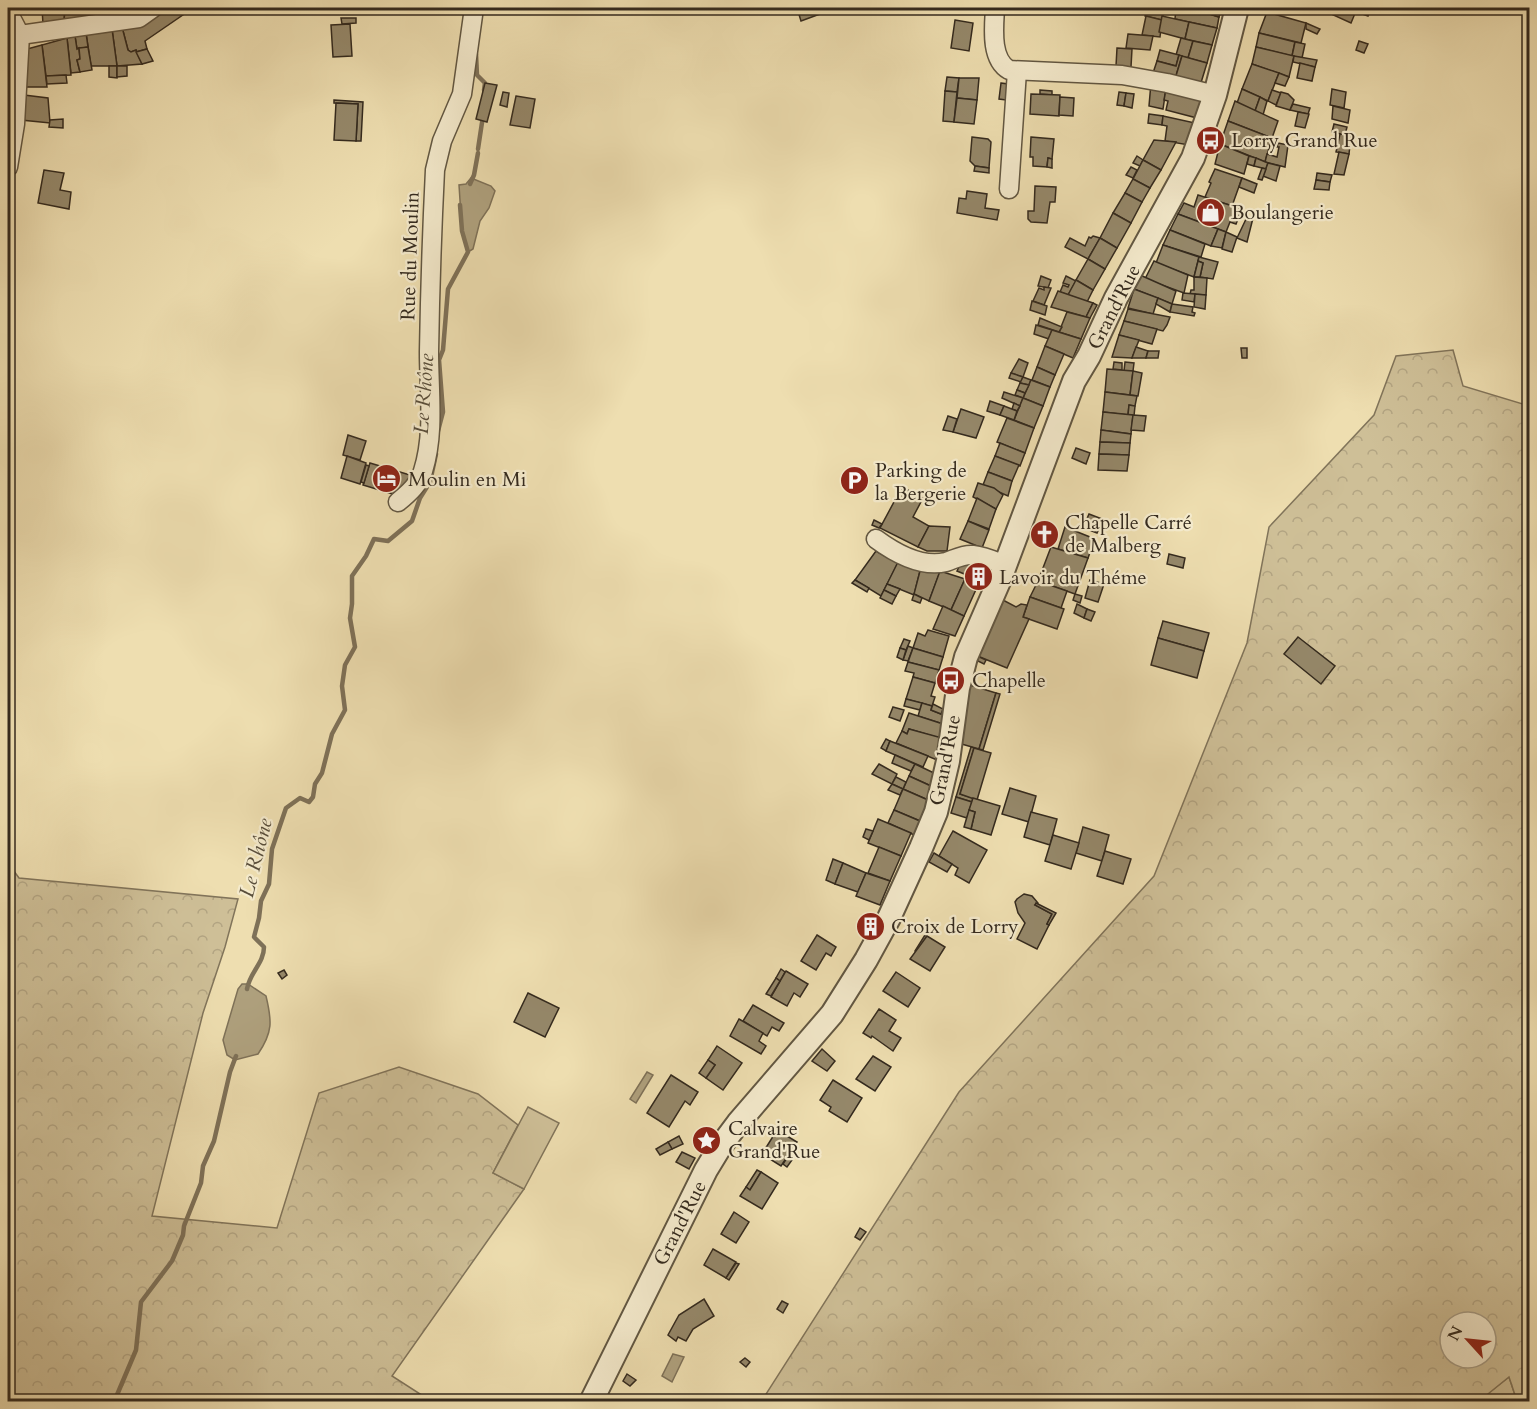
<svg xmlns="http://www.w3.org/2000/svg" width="1537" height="1409" font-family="Cardo,serif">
	<defs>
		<pattern id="grass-tufts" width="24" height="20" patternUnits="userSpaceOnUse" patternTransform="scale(1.5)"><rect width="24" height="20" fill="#cebf97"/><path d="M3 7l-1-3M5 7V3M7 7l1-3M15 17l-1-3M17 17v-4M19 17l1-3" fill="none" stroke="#b2a482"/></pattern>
		<pattern id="forest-crowns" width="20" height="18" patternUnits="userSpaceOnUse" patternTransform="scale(1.5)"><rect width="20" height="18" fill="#cebf97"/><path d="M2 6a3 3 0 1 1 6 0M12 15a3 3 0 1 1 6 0" fill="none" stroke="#b2a482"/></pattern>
	</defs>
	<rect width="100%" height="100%" fill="#eedeb0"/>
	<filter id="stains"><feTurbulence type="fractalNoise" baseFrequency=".00333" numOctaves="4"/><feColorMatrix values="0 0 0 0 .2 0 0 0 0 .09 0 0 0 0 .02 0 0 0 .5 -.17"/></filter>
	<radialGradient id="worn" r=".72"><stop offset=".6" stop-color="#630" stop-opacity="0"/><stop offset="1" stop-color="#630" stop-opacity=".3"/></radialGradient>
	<path fill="url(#grass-tufts)" stroke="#81745a" stroke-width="1.5" d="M1509,1377L1517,1401H1478Z"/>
	<g fill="url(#forest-crowns)" stroke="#81745a" stroke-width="1.5" fill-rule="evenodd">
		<path d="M1453,350L1463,386L1529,406V1401H1517L1509,1377L1478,1402H761L959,1092L1154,876L1247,643L1269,527L1374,415L1396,356ZM1450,1322H1486V1358H1450Z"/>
		<path d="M8,863L19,878L238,899L225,947L203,1013L152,1216L277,1228L319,1093L399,1067L478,1094L518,1125L493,1173L524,1189L392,1376L431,1401H8Z"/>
	</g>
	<path fill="#cebf97" stroke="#81745a" stroke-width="1.5" d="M528,1107L559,1123L524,1189L493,1173Z"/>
	<g fill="#afa17e" stroke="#7e7158" stroke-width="1.5">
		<path d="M471,178L491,186L495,191L489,208L480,221L473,249L468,252L462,231L459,185L466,184Z"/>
		<path d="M242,984H248L266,996C272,1021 273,1032 258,1054L235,1060L227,1055L223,1040L238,989Z"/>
		<path d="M647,1072L653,1075L636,1103L630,1099Z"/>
		<path d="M673,1354L684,1357L672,1382L662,1376Z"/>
	</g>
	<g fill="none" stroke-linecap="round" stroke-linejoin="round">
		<g stroke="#7e7158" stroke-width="4.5">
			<path d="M476,54L477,75L485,83L484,90"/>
			<path d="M478,149L483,116"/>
			<path d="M470,184L474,175L478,153"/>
			<path d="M438,431L443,412L439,360L443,350L448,289L468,252L462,231L460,205"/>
			<path d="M247,989C250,972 264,963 264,947L254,937L259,918L261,901L269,884L272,849L286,808L300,798L309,802L313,797L315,784L322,773L332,734L345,710L342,686L345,665L355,647L350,618L352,604V576L366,556L374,539L388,541L412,521L420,498L430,482L436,454"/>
			<path d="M114,1402L136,1350L141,1302L172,1261L183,1235L184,1226L201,1183L203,1166L214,1141L230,1072L236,1056"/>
		</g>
	</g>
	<g fill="#95886a" stroke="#342a1e" stroke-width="1.5">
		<path d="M42,8H65L64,22L43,24Z"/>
		<path d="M65,8H94L96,17L64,22Z"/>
		<path d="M94,8H120L121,12L96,17Z"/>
		<path d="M169,8H193L145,41L147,49L136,52V50L131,52L128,50L122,27L147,23Z"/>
		<path d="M797,8H818L820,14L801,21Z"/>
		<path d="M1147,8L1164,10L1162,20L1145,16Z"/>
		<path d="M1176,8H1201L1200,11L1219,17L1217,28L1175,19Z"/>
		<path d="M1201,8H1222L1219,17L1200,11Z"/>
		<path d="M1256,8H1283L1280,16L1257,10Z"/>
		<path d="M1334,8H1348L1356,11L1351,23L1331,14Z"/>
		<path d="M1359,8H1371L1368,16L1357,12Z"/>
		<path d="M1267,12L1306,23L1301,43L1259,33Z"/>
		<path d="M1146,16L1162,20L1160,37L1142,35Z"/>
		<path d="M1162,16L1189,22L1185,39L1159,32Z"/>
		<path d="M341,18H356V23L342,24Z"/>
		<path d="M955,20L973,23L969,51L951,48Z"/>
		<path d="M1189,22L1217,28L1212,45L1185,39Z"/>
		<path d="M1306,23L1320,29L1317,34L1306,29Z"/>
		<path d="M350,24L352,56L333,57L331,25Z"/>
		<path d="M122,27L128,50L131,52L136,50L142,64L117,66L112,29Z"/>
		<path d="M112,29L117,66H91L86,33Z"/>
		<path d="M86,33L88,47L77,49L75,36Z"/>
		<path d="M1259,33L1295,42L1292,56L1256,47Z"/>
		<path d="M1128,34L1153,36L1150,50L1126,48Z"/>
		<path d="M75,36L77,49L79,48L80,59L77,60L80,72L71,73L67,38Z"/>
		<path d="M67,38L71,75L46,76L42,45Z"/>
		<path d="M1181,38L1193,41L1188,58L1176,55Z"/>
		<path d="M1193,41L1212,45L1207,63L1188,58Z"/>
		<path d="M1359,41L1368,44L1364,53L1356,50Z"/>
		<path d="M1295,42L1305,44L1302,58L1292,56Z"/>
		<path d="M42,45L47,87H25L27,49Z"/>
		<path d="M88,47L92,70L80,72L77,60L80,59L79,48Z"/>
		<path d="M1256,47L1294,56L1289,77L1252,64Z"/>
		<path d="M1117,48L1132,49L1131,67L1116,66Z"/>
		<path d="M147,49L153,61L142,64L136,52Z"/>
		<path d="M1160,50L1179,55L1176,66L1157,61Z"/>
		<path d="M1179,55L1182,56L1175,79L1153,73L1157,61L1176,66Z"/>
		<path d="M1182,56L1207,63L1200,86L1175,79Z"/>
		<path d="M1294,56L1317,60L1315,67L1293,62Z"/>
		<path d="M1300,63L1315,67L1312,81L1297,78Z"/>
		<path d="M1252,64L1279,73L1268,101L1242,89Z"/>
		<path d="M109,66H117V78L109,77Z"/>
		<path d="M117,66H127V76L117,77Z"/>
		<path d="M1279,73L1289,77L1285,86L1275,83Z"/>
		<path d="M66,75L67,83L47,84L46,76Z"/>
		<path d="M947,77L959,78L957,92L945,91Z"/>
		<path d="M959,78H979L977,100L957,98Z"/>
		<path d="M485,83L497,85L487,122L476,119Z"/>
		<path d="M1001,83L1008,84L1006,100L999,99Z"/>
		<path d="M1151,83L1166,89L1163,109L1149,106Z"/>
		<path d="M1166,89L1202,100L1197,118L1166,110L1168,101L1164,100Z"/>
		<path d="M1242,89L1260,97L1255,111L1237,103Z"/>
		<path d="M1332,89L1346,92L1344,108L1330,105Z"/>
		<path d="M1040,90L1052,91V95L1040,94Z"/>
		<path d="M1272,90L1281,93L1276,105L1268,101Z"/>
		<path d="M945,91L957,92L954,122L943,121Z"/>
		<path d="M503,92L509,93L507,107L500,105Z"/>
		<path d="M1119,92L1126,93L1124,106L1117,105Z"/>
		<path d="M1281,92L1288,94L1294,100L1290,110L1276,106Z"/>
		<path d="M1126,93L1134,94L1132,108L1124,106Z"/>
		<path d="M1031,94L1060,95L1059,116L1030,114Z"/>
		<path d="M24,95L48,98L50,123L21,120Z"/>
		<path d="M516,96L535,99L530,128L510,125Z"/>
		<path d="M1060,97L1074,98L1073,116L1059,115Z"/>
		<path d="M1260,97L1267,101L1263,115L1255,111Z"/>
		<path d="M957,98L977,100L974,124L954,122Z"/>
		<path d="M334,100L363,102L361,141H356L358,104L334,103Z"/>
		<path d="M1235,101L1278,121L1272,138L1228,121Z"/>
		<path d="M336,103L358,104L356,141L334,140Z"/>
		<path d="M1293,104L1310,108L1308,114L1290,110Z"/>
		<path d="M1333,106L1350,110L1348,123L1332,119Z"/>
		<path d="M1298,112L1309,114L1305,128L1295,126Z"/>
		<path d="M1149,114L1163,116L1162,125L1148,123Z"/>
		<path d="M1163,116L1195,123L1189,145L1165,141L1167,126L1162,125Z"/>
		<path d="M63,119V128L49,127L50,120Z"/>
		<path d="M1228,121L1272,138L1265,162L1220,144Z"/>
		<path d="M1334,124L1347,127L1345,135L1332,132Z"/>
		<path d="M1340,134L1351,136L1349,154L1336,152Z"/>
		<path d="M972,137L988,139L991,142L989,168L975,166L970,161Z"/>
		<path d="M1031,137L1054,139L1052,159L1048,158L1047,167L1033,166V157H1030Z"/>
		<path d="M1154,140L1176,142L1161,170L1143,160Z"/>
		<path d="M1278,143L1288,145L1285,167L1265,162L1267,154L1277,157L1279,147H1277Z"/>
		<path d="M1220,144L1249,156L1244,174L1215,164Z"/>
		<path d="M1339,152L1349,154L1344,175L1334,174Z"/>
		<path d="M1137,156L1143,160L1140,166L1133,163Z"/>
		<path d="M1249,156L1256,158L1254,166L1247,164Z"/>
		<path d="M1048,158L1052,159V168L1047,167Z"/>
		<path d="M1256,158L1268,163L1266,169L1254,166Z"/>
		<path d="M1143,160L1161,170L1150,188L1133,179Z"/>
		<path d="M1268,163L1280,166L1276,181L1263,176Z"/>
		<path d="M975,166L989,168V173L974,171Z"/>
		<path d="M1131,167L1137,170L1133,178L1126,175Z"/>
		<path d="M1262,168L1266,169L1262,180L1258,179Z"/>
		<path d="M1215,169L1242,178L1232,206L1205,197L1211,183L1209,182Z"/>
		<path d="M44,170L64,173L60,190L71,192L69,209L38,203Z"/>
		<path d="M1317,173L1332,175L1330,182L1316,180Z"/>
		<path d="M1242,178L1257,184L1254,193L1239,187Z"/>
		<path d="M1133,179L1150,188L1142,202L1125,193Z"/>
		<path d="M1316,180L1330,182L1329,190L1314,189Z"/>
		<path d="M1035,186L1056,187L1055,202H1050L1047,223L1031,222L1028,219V211H1034Z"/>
		<path d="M967,191L987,194L985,208L999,210L997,220L957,213L959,198L966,199Z"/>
		<path d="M1125,193L1142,202L1131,223L1113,213Z"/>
		<path d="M1198,195L1242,209L1236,224L1230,222L1226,232L1178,214L1184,203L1194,207Z"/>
		<path d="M1113,213L1131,223L1117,248L1100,238Z"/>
		<path d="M1178,214L1218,229L1211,246L1170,230Z"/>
		<path d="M1247,217L1253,218L1247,242L1237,238Z"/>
		<path d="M1218,229L1226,232L1222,248L1211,246Z"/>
		<path d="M1170,230L1205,244L1201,257L1163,245Z"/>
		<path d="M1226,232L1237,237L1232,252L1222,249Z"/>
		<path d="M1093,236L1100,238L1088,259L1065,247L1070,238L1085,246L1089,237L1091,238Z"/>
		<path d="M1100,238L1117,248L1105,269L1088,259Z"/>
		<path d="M1163,245L1199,257L1194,277L1156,263Z"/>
		<path d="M1199,257L1218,262L1213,279L1200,277L1203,263L1198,261Z"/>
		<path d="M1088,259L1105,269L1093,290L1076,280Z"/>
		<path d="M1154,261L1188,275L1184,293L1145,279Z"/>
		<path d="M1198,261L1203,263L1200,277H1194Z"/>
		<path d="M1140,275L1176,291L1172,304L1134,289Z"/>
		<path d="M1041,276L1051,280L1048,288L1038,286Z"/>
		<path d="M1066,276L1076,281L1068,295L1060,292L1063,285L1068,287L1069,285L1063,283Z"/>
		<path d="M1194,277L1207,278L1206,295L1190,294L1191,290H1194Z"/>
		<path d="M1076,280L1093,290L1087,302L1068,295Z"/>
		<path d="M1044,287L1051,288L1044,305L1033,301L1039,288L1044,290Z"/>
		<path d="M1134,289L1158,298L1153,314L1128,308Z"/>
		<path d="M1058,291L1093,303L1086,317L1051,307Z"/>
		<path d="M1183,293L1195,294L1194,302L1182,300Z"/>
		<path d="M1195,294L1206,295L1205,309L1194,307Z"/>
		<path d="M1158,298L1172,304L1170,312L1156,304Z"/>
		<path d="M1032,301L1047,306L1045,315L1030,310Z"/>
		<path d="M1093,303L1097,305L1090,318L1086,317Z"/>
		<path d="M1172,304L1193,307L1192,312L1195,313L1194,316L1170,312Z"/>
		<path d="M1128,309L1170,317L1167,325L1163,331L1124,321Z"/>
		<path d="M1067,312L1090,318L1081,339L1059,332Z"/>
		<path d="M1040,318L1062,327L1059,332L1038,325Z"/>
		<path d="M1124,321L1157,329L1152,344L1119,335Z"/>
		<path d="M1036,325L1052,330L1049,339L1034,334Z"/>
		<path d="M1052,330L1081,339L1073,358L1045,346Z"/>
		<path d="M1119,335L1139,340L1132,358L1112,357Z"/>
		<path d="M1045,346L1064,354L1055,375L1037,367Z"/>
		<path d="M1136,347L1148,351L1146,358H1132Z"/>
		<path d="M1241,348H1247V358H1242Z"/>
		<path d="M1148,351H1159L1158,358H1146Z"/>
		<path d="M1019,359L1028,363L1023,377L1011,373Z"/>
		<path d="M1114,362L1122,363V370L1113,369Z"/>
		<path d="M1125,362L1134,363L1133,371H1124Z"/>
		<path d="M1037,367L1055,375L1050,387L1032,380Z"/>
		<path d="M1107,369L1133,371L1130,395L1105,392Z"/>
		<path d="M1133,371L1142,373L1138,396L1130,395Z"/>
		<path d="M1011,373L1023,377L1021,382L1009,378Z"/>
		<path d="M1023,377L1031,380L1029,385L1020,383Z"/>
		<path d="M1031,380L1050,387L1043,406L1023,398Z"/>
		<path d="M1020,383L1029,385L1025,393L1017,390Z"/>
		<path d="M1017,390L1025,393L1023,398L1015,395Z"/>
		<path d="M1004,392L1023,398L1020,406L1002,398Z"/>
		<path d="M1105,392L1137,396L1135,406L1129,405L1128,415L1103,412Z"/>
		<path d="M1023,398L1043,406L1034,428L1014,420Z"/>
		<path d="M990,401L1004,406L1000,415L987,411Z"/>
		<path d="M1014,403L1020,406L1017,411L1012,409Z"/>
		<path d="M1129,405L1135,406L1134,416L1128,415Z"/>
		<path d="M1004,406L1017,411L1014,420L1000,415Z"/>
		<path d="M961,409L984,417L976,438L953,432Z"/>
		<path d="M1103,412L1133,415L1131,434L1101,430Z"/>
		<path d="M1133,415L1146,416L1144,431L1131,430Z"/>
		<path d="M948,416L957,419L953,432L943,430Z"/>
		<path d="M1007,418L1034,428L1025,453L997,442Z"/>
		<path d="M1101,430L1131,434L1130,443L1100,442Z"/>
		<path d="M348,435L366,441L360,460L343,455Z"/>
		<path d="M1100,442L1130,443L1129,455L1099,454Z"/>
		<path d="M1000,443L1025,453L1020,466L995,456Z"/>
		<path d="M1076,448L1090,453L1086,464L1072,458Z"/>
		<path d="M1099,454L1129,455L1127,471L1098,470Z"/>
		<path d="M347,456L366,463L360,484L341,478Z"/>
		<path d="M995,456L1019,465L1012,481L988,472Z"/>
		<path d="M370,463L410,475L403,497L363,485Z"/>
		<path d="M366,465L369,466L364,483L361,482Z"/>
		<path d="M988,472L1012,481L1008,496L983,485Z"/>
		<path d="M978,483L994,488L1003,495L996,509L973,497Z"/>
		<path d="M902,487L923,498L913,517L929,526L918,547L880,528Z"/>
		<path d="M977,498L996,509L989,529L968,521Z"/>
		<path d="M1089,514L1102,519L1100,526L1086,521Z"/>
		<path d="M874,520L882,524L879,528L872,525Z"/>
		<path d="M968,521L989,530L982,548L960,539Z"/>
		<path d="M1086,521L1100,526L1097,533L1084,528Z"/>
		<path d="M1046,522L1050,523L1052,529L1045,545L1034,540L1041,524Z"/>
		<path d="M929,526L950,527L947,551H927L918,547Z"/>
		<path d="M1065,527L1095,539L1088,558L1058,549Z"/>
		<path d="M1051,547L1088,558L1075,594L1038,581Z"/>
		<path d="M876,551L898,563L881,596L855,580Z"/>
		<path d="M1169,554L1185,558L1183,568L1167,564Z"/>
		<path d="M968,561L989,570L984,582L957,571L961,563Z"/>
		<path d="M898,562L920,571L914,595L887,584Z"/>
		<path d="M920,571L940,572L929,601L914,594Z"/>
		<path d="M940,571L965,579L951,610L929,601Z"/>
		<path d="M965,579L978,585L964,616L951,610Z"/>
		<path d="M855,580L869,588L867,592L852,583Z"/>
		<path d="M1090,580L1104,584L1098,602L1085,598Z"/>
		<path d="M1038,581L1067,591L1061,608L1030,597Z"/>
		<path d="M887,584L900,589L896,596L884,590Z"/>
		<path d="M884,590L896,596L892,604L880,598Z"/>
		<path d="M914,594L922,598L920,603L912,600Z"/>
		<path d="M1075,594L1082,596L1080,603L1073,600Z"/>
		<path d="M1030,597L1064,609L1057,629L1023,617Z"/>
		<path d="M1001,599L1016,607L1021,604L1027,605L1023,617L1029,619L1007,668L975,655Z"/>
		<path d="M1077,604L1087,609L1084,618L1074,613Z"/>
		<path d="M943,606L964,616L955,636L933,629Z"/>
		<path d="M1087,609L1095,612L1091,621L1084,618Z"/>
		<path d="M1163,621L1209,633L1204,651L1158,638Z"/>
		<path d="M928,630L949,636L943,657L913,648L918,633L925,636Z"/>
		<path d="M1298,637L1335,666L1321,684L1284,654Z"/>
		<path d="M1158,638L1204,651L1197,678L1151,665Z"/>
		<path d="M904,639L910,641L906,650L900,648Z"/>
		<path d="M908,646L913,648L908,661L903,660Z"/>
		<path d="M900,648L906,650L903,660L897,657Z"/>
		<path d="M913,648L943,657L939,670L908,662Z"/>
		<path d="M975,655L986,660L984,664L974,659Z"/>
		<path d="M908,662L939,670L935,683L913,677L914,673L905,671Z"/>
		<path d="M913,677L935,683L931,696L935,697L932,706L906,699Z"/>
		<path d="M970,685L996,693L979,749L958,743Z"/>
		<path d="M996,693L1000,694L983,750L979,749Z"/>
		<path d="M906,699L922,703L920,710L904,706Z"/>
		<path d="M922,703L932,706L931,710L946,716L943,724L918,716Z"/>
		<path d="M933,704L943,709L941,714L931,710Z"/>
		<path d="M893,707L904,710L900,721L889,717Z"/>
		<path d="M909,713L943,724L939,738L909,729L907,734L902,731Z"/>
		<path d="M909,729L942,738L937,760L896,743L902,731L907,734Z"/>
		<path d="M886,739L890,741L886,751L881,748Z"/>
		<path d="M890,741L928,756L923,767L886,751Z"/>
		<path d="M971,747L974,748L960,794L973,798L972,802L956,797Z"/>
		<path d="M974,748L991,753L977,800L960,794Z"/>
		<path d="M895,755L915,764L911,771L892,763Z"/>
		<path d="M879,764L897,774L892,784L872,774Z"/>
		<path d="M915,764L934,773L931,786L909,776Z"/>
		<path d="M909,776L931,786L928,800L903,789Z"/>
		<path d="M896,777L906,782L903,789L892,784Z"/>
		<path d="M892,784L903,789L900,795L888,790Z"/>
		<path d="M1010,788L1036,796L1029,822L1002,814Z"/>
		<path d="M903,789L928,800L920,821L894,810Z"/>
		<path d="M956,797L972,802L967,818L951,813Z"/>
		<path d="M973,798L1000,806L991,835L971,829L975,812L969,810Z"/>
		<path d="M894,810L920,821L914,835L888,823Z"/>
		<path d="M969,810L975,812L971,829L964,827Z"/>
		<path d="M1031,812L1057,819L1050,845L1024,837Z"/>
		<path d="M878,819L911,833L901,856L868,843Z"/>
		<path d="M1083,827L1109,835L1102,861L1076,853Z"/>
		<path d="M866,829L873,831L869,840L863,837Z"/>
		<path d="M953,831L987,850L969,883L955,875L958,868L939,856Z"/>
		<path d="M1053,835L1079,843L1071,869L1045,861Z"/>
		<path d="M879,847L901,856L890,881L868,873Z"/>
		<path d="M1105,851L1131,859L1123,884L1097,876Z"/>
		<path d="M934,853L952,864L947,872L929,862Z"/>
		<path d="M833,859L843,863L835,884L826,880Z"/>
		<path d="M843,863L866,873L858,892L835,884Z"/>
		<path d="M866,873L890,881L880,905L856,896Z"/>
		<path d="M1024,894L1032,896L1038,903L1035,905L1052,914L1047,924L1049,925L1037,949L1017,939L1025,923L1018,913L1015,902L1017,899Z"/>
		<path d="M1036,903L1056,913L1049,925L1047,924L1052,914L1035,905Z"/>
		<path d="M817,935L836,947L831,956L826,953L816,970L801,961Z"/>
		<path d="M925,935L927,936L917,952L915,951Z"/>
		<path d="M927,936L945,947L930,971L910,959Z"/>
		<path d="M781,969L785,972L780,981L776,978Z"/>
		<path d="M284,970L287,975L282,979L278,973Z"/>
		<path d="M786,971L808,984L800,997L794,993L787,1006L771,997Z"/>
		<path d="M896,972L920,988L908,1007L883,991Z"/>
		<path d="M776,978L780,981L771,996L766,994Z"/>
		<path d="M528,993L559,1008L545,1037L514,1022Z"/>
		<path d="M753,1005L784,1023L779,1031L772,1027L767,1036L743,1021Z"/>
		<path d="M879,1009L896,1020L889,1031L901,1038L893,1051L872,1036L871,1038L863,1033Z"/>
		<path d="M739,1019L763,1033L759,1041L766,1046L761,1054L730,1036Z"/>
		<path d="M717,1046L742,1063L723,1090L706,1078L715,1065L708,1060Z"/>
		<path d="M822,1049L835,1061L827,1071L812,1061Z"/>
		<path d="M873,1056L891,1067L875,1091L856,1079Z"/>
		<path d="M708,1060L715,1065L706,1078L699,1073Z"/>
		<path d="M671,1075L698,1092L690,1105L685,1101L669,1127L647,1113Z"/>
		<path d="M833,1080L862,1098L847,1122L829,1111L831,1107L820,1100Z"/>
		<path d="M777,1130L797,1142L781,1166L762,1154Z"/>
		<path d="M679,1136L683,1144L672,1149L668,1142Z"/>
		<path d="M668,1142L672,1149L660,1155L656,1149Z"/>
		<path d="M792,1150L797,1153L787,1167L783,1164Z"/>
		<path d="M682,1152L695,1158L689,1169L676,1162Z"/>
		<path d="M757,1170L761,1172L750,1190L746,1187Z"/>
		<path d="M761,1172L778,1183L762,1209L740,1196L746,1187L750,1190Z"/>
		<path d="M734,1212L749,1222L736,1243L721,1234Z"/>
		<path d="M860,1228L866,1232L860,1240L855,1237Z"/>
		<path d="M713,1249L736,1262L726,1278L704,1265Z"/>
		<path d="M736,1263L739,1264L729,1280L726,1278Z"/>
		<path d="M704,1299L714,1316L693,1329L686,1341L678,1337L676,1341L668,1335L679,1315Z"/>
		<path d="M782,1301L788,1304L783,1313L777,1309Z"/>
		<path d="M745,1358L750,1362L746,1367L740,1362Z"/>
		<path d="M627,1374L636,1380L630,1386L623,1381Z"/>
	</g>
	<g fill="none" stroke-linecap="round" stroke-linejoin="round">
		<defs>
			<g id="minor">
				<path d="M995,8C994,27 990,59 1009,70L1122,75L1167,83L1215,95"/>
				<path d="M8,12L20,35L139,18L153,8"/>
				<path d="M8,167L15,124L20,35H9"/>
				<path d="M1009,189L1017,71"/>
				<path d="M398,502C409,493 419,484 423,471C435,433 429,391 429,352C430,291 432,230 435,170L442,141L462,94L474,8"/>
				<path d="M876,539C895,553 921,568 946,562C955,559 963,554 973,555C984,556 995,561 1005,565"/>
			</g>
			<path id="tertiary" d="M591,1402L706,1170L720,1147L738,1123L832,1014L866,960L889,918L921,848L936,812L948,761L958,688L966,657L1000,579L1074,381L1089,356L1116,298L1193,158L1215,95L1237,8"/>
		</defs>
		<use href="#minor" stroke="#625742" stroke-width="21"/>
		<use href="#tertiary" stroke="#625742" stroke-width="26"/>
		<use href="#minor" stroke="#f4eacc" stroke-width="18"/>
		<use href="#tertiary" stroke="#f4eacc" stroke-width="22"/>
	</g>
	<defs>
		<symbol id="bus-disc" viewBox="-11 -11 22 22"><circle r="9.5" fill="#8f2418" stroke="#f4eacc"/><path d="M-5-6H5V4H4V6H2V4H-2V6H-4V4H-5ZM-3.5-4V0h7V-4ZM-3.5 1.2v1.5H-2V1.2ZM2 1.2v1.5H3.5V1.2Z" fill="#fff"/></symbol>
		<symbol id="shop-disc" viewBox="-11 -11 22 22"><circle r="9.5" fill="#8f2418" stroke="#f4eacc"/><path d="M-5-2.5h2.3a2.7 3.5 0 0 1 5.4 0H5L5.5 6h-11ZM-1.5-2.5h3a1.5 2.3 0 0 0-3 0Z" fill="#fff"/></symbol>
		<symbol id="hotel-disc" viewBox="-11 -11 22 22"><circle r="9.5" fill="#8f2418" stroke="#f4eacc"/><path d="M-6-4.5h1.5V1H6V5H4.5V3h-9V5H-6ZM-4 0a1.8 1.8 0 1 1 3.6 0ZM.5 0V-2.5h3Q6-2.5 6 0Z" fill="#fff"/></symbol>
		<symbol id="parking-disc" viewBox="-11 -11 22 22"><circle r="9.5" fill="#8f2418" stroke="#f4eacc"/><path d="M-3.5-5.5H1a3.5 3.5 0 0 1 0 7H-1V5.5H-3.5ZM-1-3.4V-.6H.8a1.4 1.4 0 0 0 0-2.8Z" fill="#fff"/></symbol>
		<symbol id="church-disc" viewBox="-11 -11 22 22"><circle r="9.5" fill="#8f2418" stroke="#f4eacc"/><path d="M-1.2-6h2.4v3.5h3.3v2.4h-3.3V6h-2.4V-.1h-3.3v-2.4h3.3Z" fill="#fff"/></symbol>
		<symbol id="building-disc" viewBox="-11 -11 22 22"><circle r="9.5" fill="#8f2418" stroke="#f4eacc"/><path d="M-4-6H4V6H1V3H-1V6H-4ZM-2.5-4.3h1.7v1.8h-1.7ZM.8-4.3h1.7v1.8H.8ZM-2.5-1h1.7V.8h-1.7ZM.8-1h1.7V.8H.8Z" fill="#fff"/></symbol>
		<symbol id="sight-disc" viewBox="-11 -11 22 22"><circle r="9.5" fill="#8f2418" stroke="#f4eacc"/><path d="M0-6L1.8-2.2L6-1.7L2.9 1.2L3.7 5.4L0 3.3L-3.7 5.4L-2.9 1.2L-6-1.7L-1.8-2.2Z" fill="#fff"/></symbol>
	</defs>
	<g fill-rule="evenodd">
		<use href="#bus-disc" x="1194" y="124" width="33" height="33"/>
		<use href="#shop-disc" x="1194" y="196" width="33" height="33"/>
		<use href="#hotel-disc" x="370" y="462" width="33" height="33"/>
		<use href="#parking-disc" x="838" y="464" width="33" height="33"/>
		<use href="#church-disc" x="1028" y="518" width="33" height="33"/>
		<use href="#building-disc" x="962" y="560" width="33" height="33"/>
		<use href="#bus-disc" x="934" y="664" width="33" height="33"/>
		<use href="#building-disc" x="854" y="910" width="33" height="33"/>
		<use href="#sight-disc" x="690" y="1124" width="33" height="33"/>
	</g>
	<g text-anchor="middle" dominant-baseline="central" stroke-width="4.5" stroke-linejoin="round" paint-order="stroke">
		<g font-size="20" fill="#342a1e" stroke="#f4eacc" text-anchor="start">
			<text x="1231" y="140">Lorry Grand Rue</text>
			<text x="1231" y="212">Boulangerie</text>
			<text x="875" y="470">Parking de<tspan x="875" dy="23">la Bergerie</tspan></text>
			<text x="408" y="479">Moulin en Mi</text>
			<text x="1065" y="522">Chapelle Carré<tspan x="1065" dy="23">de Malberg</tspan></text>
			<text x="999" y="577">Lavoir du Théme</text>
			<text x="972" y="680">Chapelle</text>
			<text x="891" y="926">Croix de Lorry</text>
			<text x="728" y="1128">Calvaire<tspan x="728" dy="23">Grand'Rue</tspan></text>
		</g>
		<g font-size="20" fill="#342a1e" stroke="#f4eacc">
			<text transform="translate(410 256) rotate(-88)">Rue du Moulin</text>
			<text transform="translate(1114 307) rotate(-63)">Grand'Rue</text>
			<text transform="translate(945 760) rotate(-79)">Grand'Rue</text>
			<text transform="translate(680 1223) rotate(-63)">Grand'Rue</text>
		</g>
		<g font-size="21" font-style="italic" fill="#594e3b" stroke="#f4eacc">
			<text transform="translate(424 394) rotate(-86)">Le Rhône</text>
			<text transform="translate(256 858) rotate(-76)">Le Rhône</text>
		</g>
	</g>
	<rect width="1537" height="1409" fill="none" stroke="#eedeb0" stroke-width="30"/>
	<rect x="9" y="9" width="1519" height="1391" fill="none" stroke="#342a1e" stroke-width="3"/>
	<rect x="15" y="15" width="1507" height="1379" fill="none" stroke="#342a1e" stroke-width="1.5"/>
	<g transform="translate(1468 1340) rotate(297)"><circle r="28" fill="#f4eacc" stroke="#a79d86" stroke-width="1.5"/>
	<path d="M0-4.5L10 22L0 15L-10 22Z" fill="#8f2418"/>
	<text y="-9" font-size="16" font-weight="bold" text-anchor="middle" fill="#342a1e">N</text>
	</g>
	<rect width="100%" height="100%" filter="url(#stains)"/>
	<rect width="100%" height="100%" fill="url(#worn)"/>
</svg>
